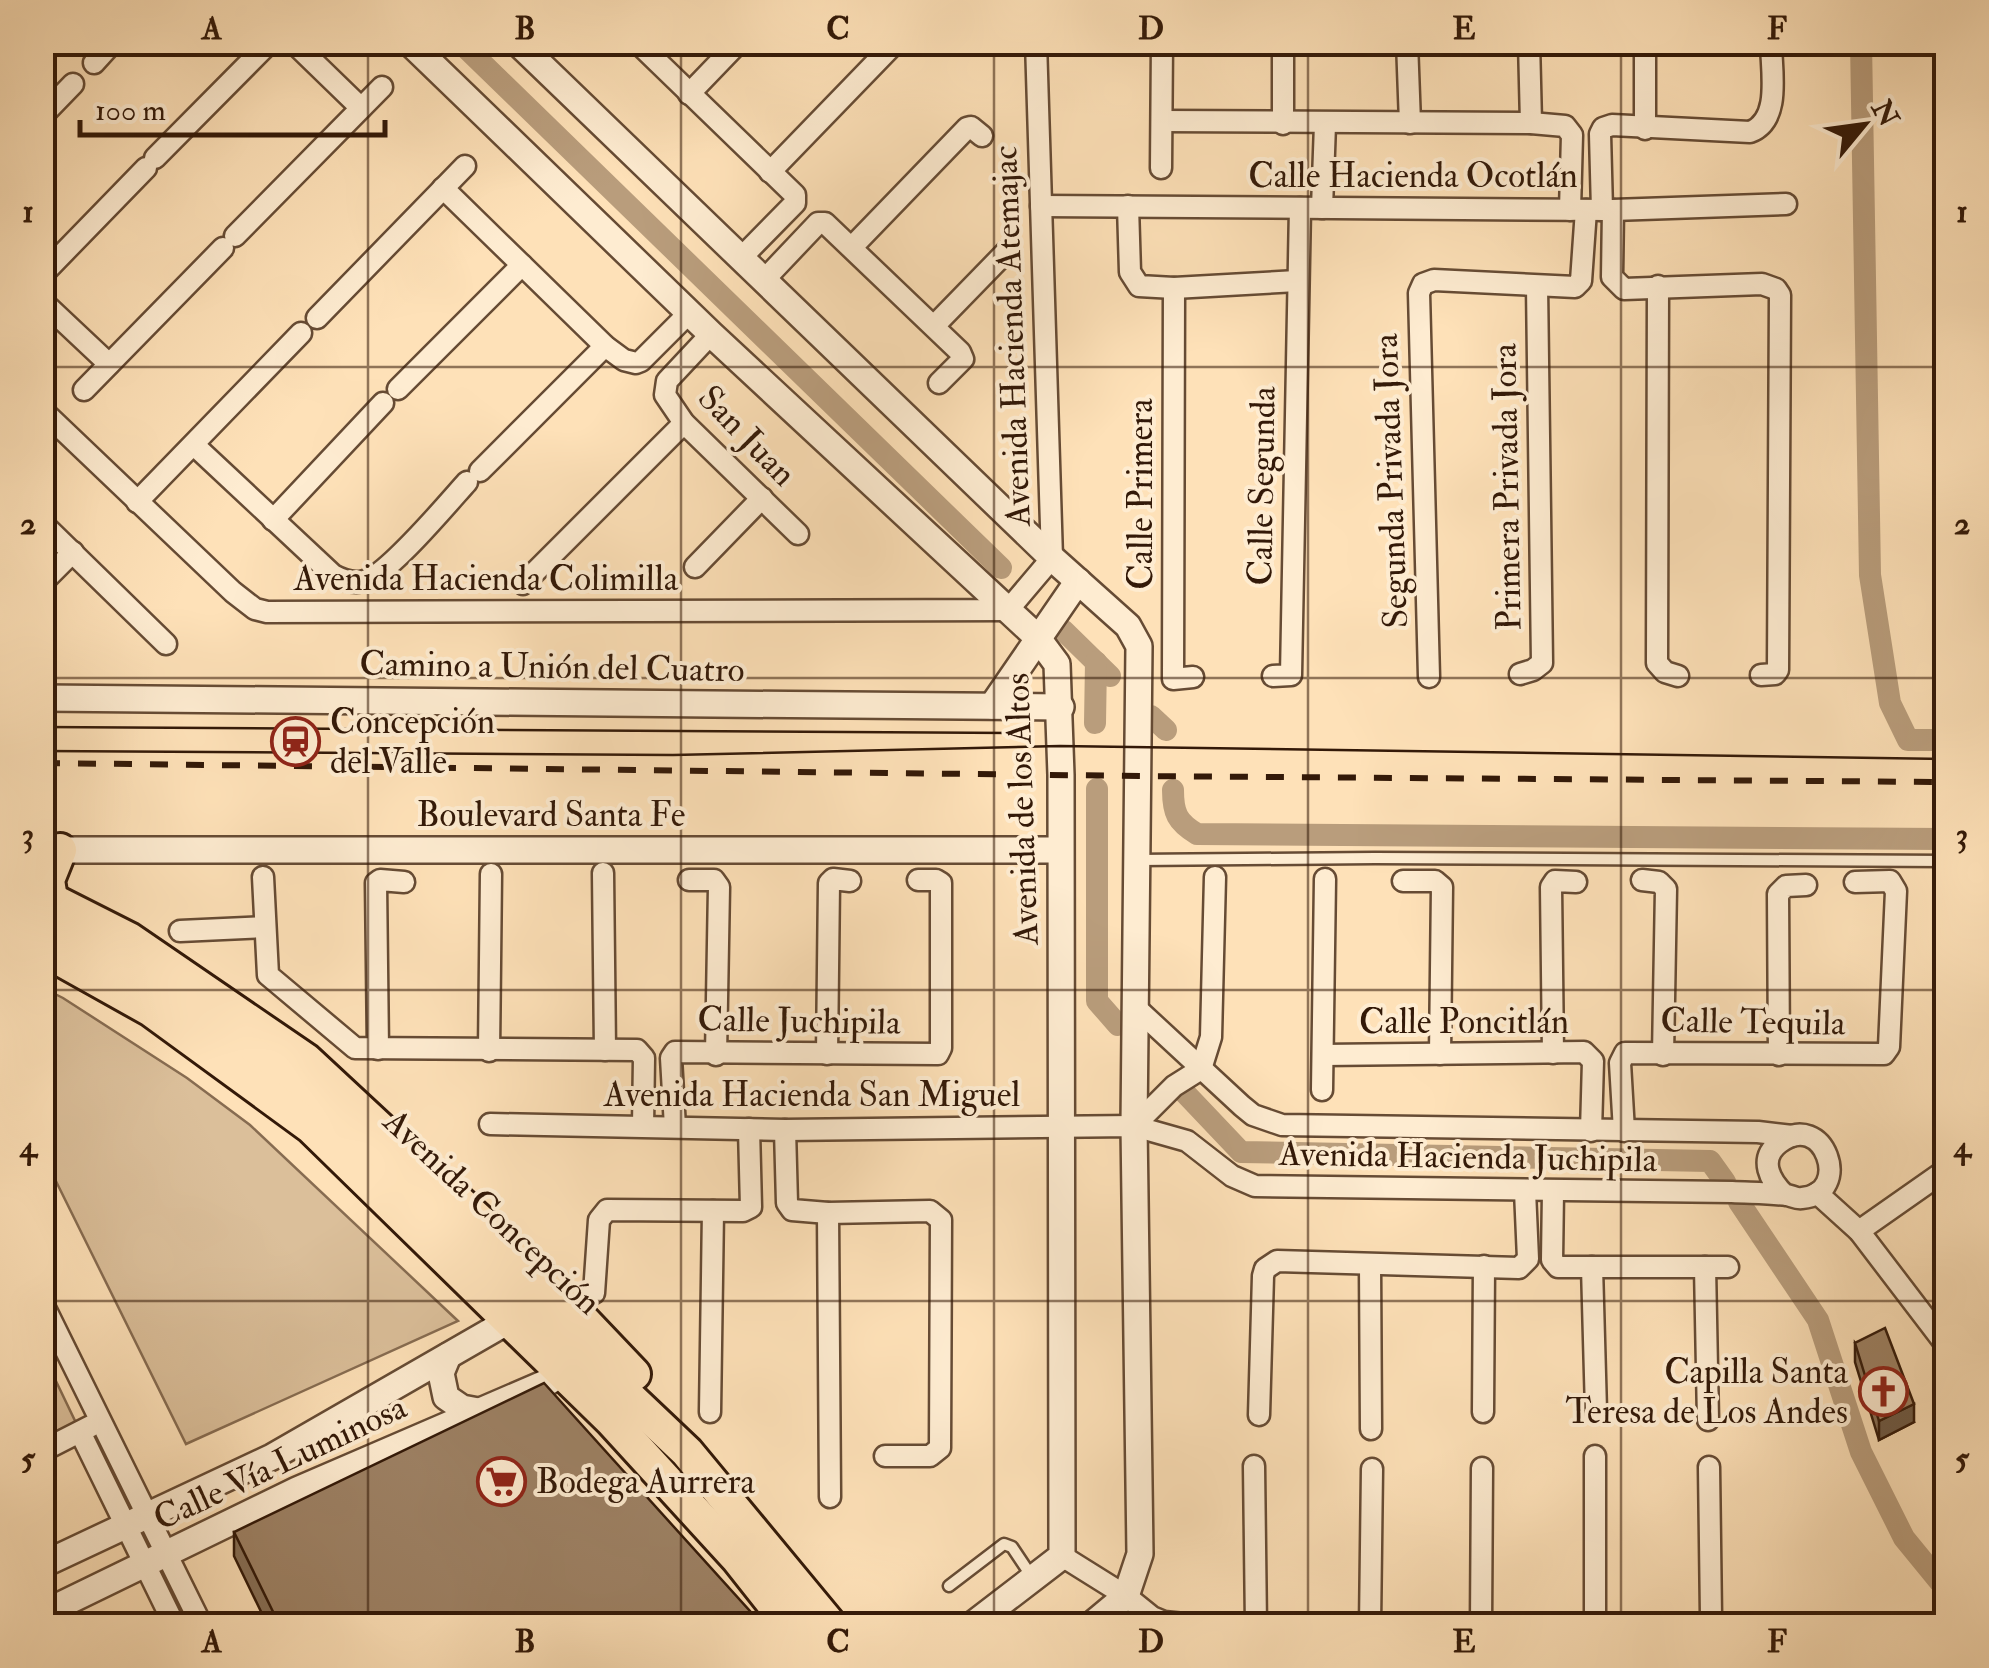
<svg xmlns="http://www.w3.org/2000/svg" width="1989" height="1668" font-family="'IM FELL Double Pica',serif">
	<rect width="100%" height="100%" fill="#fee1b8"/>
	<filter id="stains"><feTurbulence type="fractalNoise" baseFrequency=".002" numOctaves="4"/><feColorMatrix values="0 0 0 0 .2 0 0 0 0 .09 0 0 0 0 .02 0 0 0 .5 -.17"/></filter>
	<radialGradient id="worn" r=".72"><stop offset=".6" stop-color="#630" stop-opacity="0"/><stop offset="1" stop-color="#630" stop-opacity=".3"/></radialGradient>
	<g fill="#dbbf9a" stroke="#876c51" stroke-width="2.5">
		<path d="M43,988L63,998L187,1078L250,1125L458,1321L186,1444L43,1155Z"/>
		<path d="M42,1352L77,1425L42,1442Z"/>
	</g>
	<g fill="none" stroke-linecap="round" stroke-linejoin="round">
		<g stroke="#b99d7c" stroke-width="22">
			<path d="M460,42L1001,568"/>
			<path d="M1861,42L1870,575L1890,703L1908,740H1946"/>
			<path d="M1064,631L1110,676"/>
			<path d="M1151,716L1166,730"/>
			<path d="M1095,723L1096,662"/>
			<path d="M1097,789V1001L1118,1025"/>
			<path d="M1173,790C1173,813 1177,822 1197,834L1946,839"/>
			<path d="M1185,1093L1241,1152L1710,1161L1725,1182"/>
			<path d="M1739,1202L1818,1320L1861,1452L1904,1538L1940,1582L1946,1585"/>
		</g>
		<defs>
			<g id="service">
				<path d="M1138,860L1375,858L1946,861"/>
				<path d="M949,1586L1004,1544L1012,1547L1032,1577"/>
			</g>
			<g id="minor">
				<path d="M293,42L361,108"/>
				<path d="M637,42L795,195V203L740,259"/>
				<path d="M1283,42V124"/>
				<path d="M1407,42L1410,123"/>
				<path d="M1529,42L1531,123"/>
				<path d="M94,63L113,42"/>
				<path d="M689,94L739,42"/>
				<path d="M42,116L73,84"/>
				<path d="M1162,121L1531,123L1565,126L1572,135L1570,210"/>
				<path d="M1645,129V42"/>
				<path d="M155,158L270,42"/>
				<path d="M1161,168L1162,42"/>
				<path d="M770,172L891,47"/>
				<path d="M443,188L605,346L624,360L636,363L641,361L689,313"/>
				<path d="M1041,206L1613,210L1786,204"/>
				<path d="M1128,206L1130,272L1139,286L1174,288L1297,281"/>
				<path d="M1322,208L1325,124"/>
				<path d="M1602,210L1600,134L1603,128L1612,125L1750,132C1782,120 1771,70 1771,42"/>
				<path d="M1613,210L1612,277L1624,289L1762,284L1776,289L1780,295L1778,670L1775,674L1761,675"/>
				<path d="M235,236L382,87"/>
				<path d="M853,246L967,128L971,127L982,136"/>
				<path d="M42,275L146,168"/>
				<path d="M763,281L818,223H825L960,352L963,359L939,383"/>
				<path d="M1658,286L1657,663L1665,672L1678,676"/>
				<path d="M1174,288L1173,679L1193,677"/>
				<path d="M42,301L109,364"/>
				<path d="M317,318L465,166"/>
				<path d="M935,325L1007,251"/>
				<path d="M711,334L667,381L665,395L684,423L798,534"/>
				<path d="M398,389L522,265"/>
				<path d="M84,390L223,248"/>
				<path d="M42,410L233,592L255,609L267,612L1008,610L1052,558L1036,42"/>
				<path d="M194,445L333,575C342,580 353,584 364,581C387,576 448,503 467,482"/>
				<path d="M480,471L605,346"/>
				<path d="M137,502L301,333"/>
				<path d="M273,520L383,403"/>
				<path d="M42,523L166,644"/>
				<path d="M695,567L762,498"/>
				<path d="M42,583L73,552"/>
				<path d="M523,584L684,423"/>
				<path d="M1520,674L1533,670L1542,663L1537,286"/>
				<path d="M1273,676L1291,675L1300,208"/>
				<path d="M1429,677L1419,293L1423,284L1434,280L1575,287L1581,281L1586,210"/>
				<path d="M603,873L605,1050"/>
				<path d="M263,877L268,975L355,1048L637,1050L644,1058L643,1126"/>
				<path d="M689,880H714L719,887L716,1055"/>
				<path d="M1642,880L1659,882L1666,889L1663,1055"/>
				<path d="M1403,881H1435L1442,887L1440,1054"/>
				<path d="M180,931L265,927"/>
				<path d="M1134,1006L1242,1106L1253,1115L1282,1125L1758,1132L1792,1136"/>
				<path d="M378,1049L376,883L380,880L404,882"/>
				<path d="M489,1051L491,874"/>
				<path d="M1553,1053L1551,887L1555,881L1576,882"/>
				<path d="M827,1054L829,883L833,879L850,881"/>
				<path d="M1323,1055L1584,1052L1593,1061L1591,1131"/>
				<path d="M1779,1055L1778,894L1786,886L1806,885"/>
				<path d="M1201,1069L1211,1037L1215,877"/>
				<path d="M1322,1090L1325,879"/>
				<path d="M490,1124L785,1130L1134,1126L1187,1141L1232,1176L1255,1186L1732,1192C1750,1193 1769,1193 1787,1195C1792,1196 1797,1199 1802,1198C1854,1194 1824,1108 1779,1143C1758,1159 1770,1181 1785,1195"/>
				<path d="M1134,1126L1174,1086L1201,1069"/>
				<path d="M675,1127L671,1058L675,1052L938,1054L941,1048V883L936,880H918"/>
				<path d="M785,1130L787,1203L792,1210L828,1213L930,1211L941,1220L940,1448L930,1456H885"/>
				<path d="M1624,1131L1620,1063L1625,1053L1884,1054L1889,1047L1896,891L1890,881L1855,882"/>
				<path d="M1553,1192L1552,1260L1558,1267H1728"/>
				<path d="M1817,1193L1859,1231L1946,1345"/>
				<path d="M828,1213L830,1497"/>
				<path d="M1859,1231L1946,1170"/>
				<path d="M1370,1265L1371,1429"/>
				<path d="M1592,1267L1596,1411"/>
				<path d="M1705,1267L1708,1420"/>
				<path d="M594,1293L599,1220L607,1210L743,1211L751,1207L749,1129"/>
				<path d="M42,1302L202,1626"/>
				<path d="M710,1412L713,1211"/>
				<path d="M1483,1412L1484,1266"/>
				<path d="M1259,1415L1263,1276L1265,1269L1277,1261L1519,1268L1528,1259L1525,1191"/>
				<path d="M80,1432L175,1626"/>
				<path d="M42,1451L91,1426"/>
				<path d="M1595,1456V1626"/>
				<path d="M1254,1466L1256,1626"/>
				<path d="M1062,1556L1126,1596L1152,1617L1164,1622L1205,1626"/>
				<path d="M1370,1626L1372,1469"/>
				<path d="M1481,1626L1482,1468"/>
				<path d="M1707,1626L1711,1616L1709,1467"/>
			</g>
			<g id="tertiary">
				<path d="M409,42L711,334L1037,637L1057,664L1061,775L1062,1556L971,1626"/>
				<path d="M517,42L1052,558L1128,626L1139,646L1134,1126L1140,1554L1126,1596L1090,1626"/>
				<path d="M42,698L1061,707"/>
				<path d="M992,706L1078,581"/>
				<path d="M45,850H1060"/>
				<path d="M448,1356L441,1373L446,1397L462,1408L478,1411"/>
				<path d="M42,1565L272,1457L498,1327"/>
				<path d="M42,1614L297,1490L550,1381"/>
			</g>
			<g id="primary">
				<path d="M42,895L129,939L306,1060L556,1292L634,1374"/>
				<path d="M51,899L48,880L60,850"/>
				<path d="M42,923L94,949L229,1035L325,1109L687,1452L831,1626"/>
				<path d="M42,949L151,1010L311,1127L611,1420L738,1559L791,1626"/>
			</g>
		</defs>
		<use href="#service" stroke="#664b34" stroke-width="15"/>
		<use href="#minor" stroke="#664b34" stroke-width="25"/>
		<use href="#tertiary" stroke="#664b34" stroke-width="30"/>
		<use href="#primary" stroke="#331908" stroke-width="38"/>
		<use href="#service" stroke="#feecd1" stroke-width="10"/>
		<use href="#minor" stroke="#feecd1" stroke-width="20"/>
		<use href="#tertiary" stroke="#feecd1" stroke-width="25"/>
		<use href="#primary" stroke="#fee1b8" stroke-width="32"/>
		<g stroke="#331908" stroke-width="2.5">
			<path d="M42,727L1012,733"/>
			<path d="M42,751L673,755L1060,746L1946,759"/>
		</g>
		<path stroke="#331908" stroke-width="6" stroke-dasharray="18 18" stroke-linecap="butt" d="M42,763L1140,776L1946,782"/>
	</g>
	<g fill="#876f56" stroke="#331908" stroke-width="2.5">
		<path d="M1855,1343L1914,1422L1879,1440L1855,1362Z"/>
		<path d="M234,1532L758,1626H268L234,1556Z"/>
	</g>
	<path fill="#6e5a46" stroke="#331908" stroke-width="2.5" d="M1914,1404V1422L1879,1440V1421Z"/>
	<g fill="#9d8164" stroke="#331908" stroke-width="2.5">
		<path d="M1885,1328L1914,1404L1879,1421L1855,1343Z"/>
		<path d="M544,1383L758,1620L747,1626H280L234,1532Z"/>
	</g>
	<path fill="none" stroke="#331908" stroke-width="2.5" stroke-opacity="0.55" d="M368,42V1626M681,42V1626M994,42V1626M1308,42V1626M1621,42V1626M42,367H1946M42,678H1946M42,990H1946M42,1301H1946"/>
	<defs>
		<symbol id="station-ring" viewBox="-11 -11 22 22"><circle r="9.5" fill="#feecd1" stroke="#8f2418" stroke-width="1.5"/><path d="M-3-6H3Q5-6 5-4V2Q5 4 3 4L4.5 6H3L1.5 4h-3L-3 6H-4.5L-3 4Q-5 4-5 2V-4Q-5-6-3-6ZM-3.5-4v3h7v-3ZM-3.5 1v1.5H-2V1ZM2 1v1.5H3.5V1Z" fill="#8f2418"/></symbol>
		<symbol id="church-ring" viewBox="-11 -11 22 22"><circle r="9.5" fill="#feecd1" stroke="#8f2418" stroke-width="1.5"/><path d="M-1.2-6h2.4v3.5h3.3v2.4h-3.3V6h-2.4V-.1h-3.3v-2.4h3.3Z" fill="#8f2418"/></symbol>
		<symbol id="supermarket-ring" viewBox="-11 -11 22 22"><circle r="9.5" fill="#feecd1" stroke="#8f2418" stroke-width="1.5"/><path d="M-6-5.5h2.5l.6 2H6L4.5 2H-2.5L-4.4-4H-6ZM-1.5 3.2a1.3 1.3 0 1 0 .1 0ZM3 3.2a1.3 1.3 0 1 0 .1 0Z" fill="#8f2418"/></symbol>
	</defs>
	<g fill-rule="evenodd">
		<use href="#station-ring" x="268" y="714" width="55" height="55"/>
		<use href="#church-ring" x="1856" y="1364" width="55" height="55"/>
		<use href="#supermarket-ring" x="474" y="1454" width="55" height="55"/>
	</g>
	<g text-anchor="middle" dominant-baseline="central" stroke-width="8" stroke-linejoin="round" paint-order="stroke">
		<g font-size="35" fill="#331908" stroke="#feecd1">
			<text x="1413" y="176">Calle Hacienda Ocotlán</text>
			<text transform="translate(1012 336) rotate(-92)">Avenida Hacienda Atemajac</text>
			<text transform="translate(747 436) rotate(46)">San Juan</text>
			<text transform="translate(1391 481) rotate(-92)">Segunda Privada Jora</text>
			<text transform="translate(1262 486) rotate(-89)">Calle Segunda</text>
			<text transform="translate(1507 487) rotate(-91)">Primera Privada Jora</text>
			<text transform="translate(1141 494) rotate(-90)">Calle Primera</text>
			<text x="486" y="579">Avenida Hacienda Colimilla</text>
			<text transform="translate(552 667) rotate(1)">Camino a Unión del Cuatro</text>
			<text transform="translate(1022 809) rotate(-92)">Avenida de los Altos</text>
			<text x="551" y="815">Boulevard Santa Fe</text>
			<text transform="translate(799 1021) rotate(1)">Calle Juchipila</text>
			<text x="1464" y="1022">Calle Poncitlán</text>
			<text transform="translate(1753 1022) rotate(1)">Calle Tequila</text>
			<text x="812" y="1095">Avenida Hacienda San Miguel</text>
			<text transform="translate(1468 1157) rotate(1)">Avenida Hacienda Juchipila</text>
			<text transform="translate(492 1212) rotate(43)">Avenida Concepción</text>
			<text transform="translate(280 1463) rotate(-25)">Calle Vía Luminosa</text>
		</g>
		<g font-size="35" fill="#331908" stroke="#feecd1" text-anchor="start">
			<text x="330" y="722">Concepción<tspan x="330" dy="40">del Valle</tspan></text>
			<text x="1848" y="1372" text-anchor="end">Capilla Santa<tspan x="1848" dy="40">Teresa de Los Andes</tspan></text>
			<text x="536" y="1482">Bodega Aurrera</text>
		</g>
	</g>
	<rect width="1989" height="1668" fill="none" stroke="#fee1b8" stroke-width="110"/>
	<g transform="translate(1864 125) rotate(61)" stroke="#feecd1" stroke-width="8" paint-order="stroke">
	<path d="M0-8L18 38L0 25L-18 38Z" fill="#331908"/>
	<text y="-15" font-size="28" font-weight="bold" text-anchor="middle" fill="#331908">N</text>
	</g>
	<path d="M80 120v15h305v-15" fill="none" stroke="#331908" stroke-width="5"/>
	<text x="95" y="120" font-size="30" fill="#331908" stroke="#feecd1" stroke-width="8" paint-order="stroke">100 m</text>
	<rect x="55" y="55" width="1879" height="1558" fill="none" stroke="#331908" stroke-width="4"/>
	<g font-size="32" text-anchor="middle" font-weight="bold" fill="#331908">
		<text x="212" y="39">A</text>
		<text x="525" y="39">B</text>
		<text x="838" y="39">C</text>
		<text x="1151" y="39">D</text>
		<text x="1464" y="39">E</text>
		<text x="1777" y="39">F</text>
		<text x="28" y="222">1</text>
		<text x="1962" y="222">1</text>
		<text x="28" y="534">2</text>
		<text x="1962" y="534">2</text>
		<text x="28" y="845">3</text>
		<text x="1962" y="845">3</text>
		<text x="28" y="1157">4</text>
		<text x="1962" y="1157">4</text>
		<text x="28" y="1469">5</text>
		<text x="1962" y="1469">5</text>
		<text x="212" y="1652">A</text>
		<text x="525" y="1652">B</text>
		<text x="838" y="1652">C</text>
		<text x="1151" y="1652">D</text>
		<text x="1464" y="1652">E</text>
		<text x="1777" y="1652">F</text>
	</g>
	<rect width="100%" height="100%" filter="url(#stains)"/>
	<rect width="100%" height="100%" fill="url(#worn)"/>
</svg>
